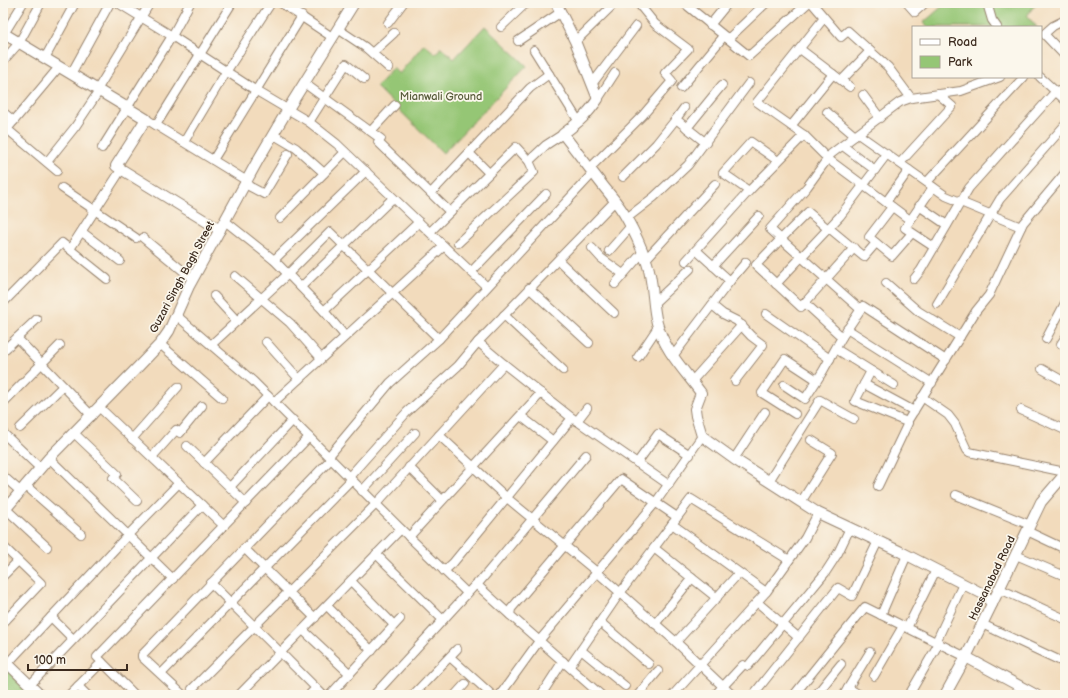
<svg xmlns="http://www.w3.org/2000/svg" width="1068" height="698" font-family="'Balsamiq Sans',sans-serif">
	<rect width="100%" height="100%" fill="#fbf7ec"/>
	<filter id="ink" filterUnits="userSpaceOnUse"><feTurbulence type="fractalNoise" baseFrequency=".025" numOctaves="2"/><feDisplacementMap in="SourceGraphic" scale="8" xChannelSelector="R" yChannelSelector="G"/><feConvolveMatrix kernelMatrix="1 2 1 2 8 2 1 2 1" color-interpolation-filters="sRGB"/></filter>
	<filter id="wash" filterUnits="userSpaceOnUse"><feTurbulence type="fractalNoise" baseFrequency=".012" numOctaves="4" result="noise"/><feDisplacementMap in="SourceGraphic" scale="16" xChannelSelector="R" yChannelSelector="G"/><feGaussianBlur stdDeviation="0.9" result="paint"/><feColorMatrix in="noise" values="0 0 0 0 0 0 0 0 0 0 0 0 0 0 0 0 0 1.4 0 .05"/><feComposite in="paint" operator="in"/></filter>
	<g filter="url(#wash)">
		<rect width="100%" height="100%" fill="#f2dbbc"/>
		<g fill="#95c675" stroke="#68784a">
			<path d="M946,3H1036L1027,16L1037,27H928L923,23Z"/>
			<path d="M485,26L527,66L443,153L376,87L393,68L399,74L424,44L436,54L441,47L454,59Z"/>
			<path d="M3,660L38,695H3Z"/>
		</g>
	</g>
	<g filter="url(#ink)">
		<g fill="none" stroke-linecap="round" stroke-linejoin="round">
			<defs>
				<g id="minor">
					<path d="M118,3L172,36L255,90L309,122L337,144L487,287"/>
					<path d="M281,3L332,37"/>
					<path d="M684,3L749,56L808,3"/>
					<path d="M812,3L841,37L848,31L888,67L911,98"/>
					<path d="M907,3L915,12L925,3"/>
					<path d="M987,3L992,20L997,27"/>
					<path d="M824,18L757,102L804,135L828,159L910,220"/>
					<path d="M1065,20L1053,26L1044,34L1065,56"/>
					<path d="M388,23L403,3"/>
					<path d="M710,25L728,3"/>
					<path d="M501,27L523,6L528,3"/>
					<path d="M338,29L365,47L389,68"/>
					<path d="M4,34L23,3"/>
					<path d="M728,39L766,3"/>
					<path d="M518,41L561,12"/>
					<path d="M575,42L615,3"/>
					<path d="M800,49L850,87"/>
					<path d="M534,50L579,122"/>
					<path d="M372,53L394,33"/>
					<path d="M45,58L75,3"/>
					<path d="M3,61L19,43L41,3"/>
					<path d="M71,74L110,3"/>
					<path d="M1040,77L1065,100"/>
					<path d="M842,80L870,51"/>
					<path d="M304,83L381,139L378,142L450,212"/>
					<path d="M592,84L636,26"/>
					<path d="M681,88L724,36"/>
					<path d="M97,90L150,3"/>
					<path d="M863,95L880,118"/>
					<path d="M598,99L615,73"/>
					<path d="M684,108L676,119L687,128"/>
					<path d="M3,112L14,121"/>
					<path d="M827,112L855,136"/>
					<path d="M146,119L247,181"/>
					<path d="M309,122L346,64L364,79"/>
					<path d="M156,125L232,3"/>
					<path d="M791,126L833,74"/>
					<path d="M7,129L57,171"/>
					<path d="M371,131L395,105"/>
					<path d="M3,134L59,67"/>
					<path d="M858,134L946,196L1021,227"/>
					<path d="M274,135L296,148L324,173"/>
					<path d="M184,142L226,72L271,3"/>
					<path d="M706,143L687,128L722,85"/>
					<path d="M843,146L875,170"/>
					<path d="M102,148L172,36L190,3"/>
					<path d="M469,153L489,173"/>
					<path d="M213,160L302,16"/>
					<path d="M529,161L546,145L563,134"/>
					<path d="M47,162L75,127L99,91"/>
					<path d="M900,163L952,106L938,94"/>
					<path d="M590,168L643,115L672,81L665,73L688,49L655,24L638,3"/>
					<path d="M623,177L656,144L676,119"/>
					<path d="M927,182L1024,77"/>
					<path d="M245,184L264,194L288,154"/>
					<path d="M933,187L905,228L934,247"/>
					<path d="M62,188L136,238"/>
					<path d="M749,191L723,173L751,142L778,161"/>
					<path d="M431,193L530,88L549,74"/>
					<path d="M886,202L909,170"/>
					<path d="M919,206L947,225"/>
					<path d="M892,207L869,237L892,256L912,233"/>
					<path d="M280,218L345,152"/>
					<path d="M627,218L654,197L688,165L749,83"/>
					<path d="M225,221L274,260L324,311L345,336"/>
					<path d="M829,228L864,257L876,243"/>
					<path d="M828,229L808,212L781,239L860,309"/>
					<path d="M82,232L120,261"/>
					<path d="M430,232L516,147L529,161L534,172L458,243"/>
					<path d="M143,238L193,279"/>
					<path d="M592,248L601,258L623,274"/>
					<path d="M854,248L801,307L756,265L781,239L770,229L807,187L831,154L900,102L911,98L961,91L1000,77"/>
					<path d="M70,249L121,170"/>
					<path d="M696,250L730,281L746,262"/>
					<path d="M609,251L631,226"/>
					<path d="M274,260L366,171"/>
					<path d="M558,260L614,313"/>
					<path d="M645,260L715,184"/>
					<path d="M686,261L749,191L804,135"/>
					<path d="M713,266L759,216"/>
					<path d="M471,272L546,194"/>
					<path d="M235,276L290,323L321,358"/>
					<path d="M914,279L921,270L969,188L1056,91"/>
					<path d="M886,283L918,311L960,337"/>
					<path d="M615,284L642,253"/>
					<path d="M776,284L840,216L887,154"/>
					<path d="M301,287L393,198"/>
					<path d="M529,288L589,343"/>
					<path d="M214,296L237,321"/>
					<path d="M3,303L62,243L107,279"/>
					<path d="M654,303L690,269"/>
					<path d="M937,304L1000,199L1065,125"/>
					<path d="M712,305L723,314L737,321L751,336L763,345L735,381"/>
					<path d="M324,311L419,222"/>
					<path d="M766,314L830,359"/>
					<path d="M176,315L253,381L401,529L467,593"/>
					<path d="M504,315L563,370"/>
					<path d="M847,329L932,383"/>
					<path d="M842,337L863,306L946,360"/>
					<path d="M17,338L92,416"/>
					<path d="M1065,338L1061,344L1065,346"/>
					<path d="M1046,339L1065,303"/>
					<path d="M266,342L299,379"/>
					<path d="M478,342L615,201"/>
					<path d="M160,344L222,398"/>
					<path d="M211,345L288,274L330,232L439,339"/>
					<path d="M836,349L894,385"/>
					<path d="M3,351L37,319"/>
					<path d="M673,356L730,281"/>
					<path d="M638,357L658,327"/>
					<path d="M1042,369L1065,382"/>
					<path d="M871,371L855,401L907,422"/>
					<path d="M692,381L742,325"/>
					<path d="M864,384L914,411"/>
					<path d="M784,385L805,399L823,371L842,337L805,303"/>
					<path d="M922,397L948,415L955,424L967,450L969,452L1065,472"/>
					<path d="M274,402L444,246"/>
					<path d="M3,403L60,345"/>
					<path d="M100,408L224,526"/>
					<path d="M1021,410L1065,430"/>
					<path d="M795,414L762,393L785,359L817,380"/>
					<path d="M522,417L553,441"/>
					<path d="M577,421L669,485"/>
					<path d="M20,428L63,386"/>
					<path d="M3,433L40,468"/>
					<path d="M74,433L117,474L113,478L137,501"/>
					<path d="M439,435L507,498L598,573L676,642L732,695"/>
					<path d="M132,439L178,387"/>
					<path d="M187,446L246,503"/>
					<path d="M329,456L390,383L439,339L593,173"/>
					<path d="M152,457L176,430L180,433L202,406"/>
					<path d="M49,458L173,579"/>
					<path d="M734,459L765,412"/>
					<path d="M204,463L268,396"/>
					<path d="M637,463L658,434L690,455"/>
					<path d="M409,467L442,500"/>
					<path d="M3,476L20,491"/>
					<path d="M349,477L407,412L458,366L478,342L504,364L572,418"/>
					<path d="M769,481L820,400L854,419"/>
					<path d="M25,485L81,534"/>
					<path d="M878,486L908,423L907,422L976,311L989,295L1023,223L1065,173"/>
					<path d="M230,487L293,420"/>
					<path d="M362,491L415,433"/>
					<path d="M956,495L1030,525"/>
					<path d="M801,502L832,453L811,440"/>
					<path d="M6,509L47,547"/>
					<path d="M672,524L766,592"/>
					<path d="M1027,531L1065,549"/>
					<path d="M409,537L541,393"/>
					<path d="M3,546L41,583L3,623"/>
					<path d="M244,548L315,618"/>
					<path d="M654,548L717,598"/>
					<path d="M376,554L443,620"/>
					<path d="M1016,555L1065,576"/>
					<path d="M444,571L453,563L572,418L577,421L587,408"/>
					<path d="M3,576L18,561"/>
					<path d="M351,581L394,625"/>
					<path d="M211,583L323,695"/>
					<path d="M477,585L586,455"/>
					<path d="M1000,589L1065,619"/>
					<path d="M757,602L799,638"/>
					<path d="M327,606L372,651"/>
					<path d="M881,615L907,555"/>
					<path d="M51,617L73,639"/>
					<path d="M600,622L649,664"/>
					<path d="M655,624L692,578"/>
					<path d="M982,624L1065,663"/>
					<path d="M907,628L936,570"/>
					<path d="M303,630L350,674"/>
					<path d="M676,642L739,573"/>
					<path d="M936,642L963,584"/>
					<path d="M581,650L625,686"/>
					<path d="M450,657L492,695"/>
					<path d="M102,662L135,695"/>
					<path d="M7,664L128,535L179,483"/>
					<path d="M570,666L617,597L691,499L789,560"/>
					<path d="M748,666L825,573L838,553L850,528"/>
					<path d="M161,674L351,480"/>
					<path d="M874,676L903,626"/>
					<path d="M30,685L202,505"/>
					<path d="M78,686L87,695"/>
					<path d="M848,688L870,652"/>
					<path d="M192,689L376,504L504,364"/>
					<path d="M69,695L102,662L97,657L309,437"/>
					<path d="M183,695L142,657V655L331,459"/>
					<path d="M239,695L401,529"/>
					<path d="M309,695L316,688"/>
					<path d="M330,695L400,619"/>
					<path d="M374,695L476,584L510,615"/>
					<path d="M413,695L457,649"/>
					<path d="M455,695L465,684"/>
					<path d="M500,695L539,641L656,502L702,436"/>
					<path d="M541,695L563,661"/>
					<path d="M601,695L510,615L511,609L621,479L677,517"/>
					<path d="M638,695L658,671"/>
					<path d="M673,695L767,591L805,538L818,513"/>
					<path d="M715,695L743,665"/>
					<path d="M753,695L838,588L852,596L878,541"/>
					<path d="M794,695L865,607L966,657"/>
					<path d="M816,695L841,664"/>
					<path d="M844,695L848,688L860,695"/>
					<path d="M909,695L939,643"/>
				</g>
				<g id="tertiary">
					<path d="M556,3L575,41L598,99C587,115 579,122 563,134C576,151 590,169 604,187C612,197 621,207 627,219C635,233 642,249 647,263C654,283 652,304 657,323C664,350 685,371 701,393L695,409L696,416L702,436L734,459L818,513L901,552L985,595L992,604"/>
					<path d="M3,33L146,119L116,166L220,230"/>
					<path d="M3,512L49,458L138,367L160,344L169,331L189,286L258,160L288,109L354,3"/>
					<path d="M966,657L1036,695"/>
					<path d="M3,659L40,695"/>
					<path d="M945,695L966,657L992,604L1041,502L1065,474"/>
				</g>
			</defs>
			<use href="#minor" stroke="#96826d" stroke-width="10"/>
			<use href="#tertiary" stroke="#96826d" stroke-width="12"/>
			<use href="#minor" stroke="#fff" stroke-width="8"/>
			<use href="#tertiary" stroke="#fff" stroke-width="10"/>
		</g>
	</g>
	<g text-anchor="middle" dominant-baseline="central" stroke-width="3.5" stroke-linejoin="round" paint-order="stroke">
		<g font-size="11" fill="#565938" stroke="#fbf7ec">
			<text x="441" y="96">Mianwali Ground</text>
		</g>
		<g font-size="11" fill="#3b2a1e" stroke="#fbf7ec">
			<text transform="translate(182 277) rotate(-62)">Guzari Singh Bagh Street</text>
			<text transform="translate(992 578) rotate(-64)">Hassanabad Road</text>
		</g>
	</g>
	<rect width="1068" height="698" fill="none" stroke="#fbf7ec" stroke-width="16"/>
	<rect x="912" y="26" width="130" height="52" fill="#fbf7ec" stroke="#aea59a"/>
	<rect x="920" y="39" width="20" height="6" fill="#ffffff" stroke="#aea59a"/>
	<text x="948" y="46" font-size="12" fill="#3b2a1e">Road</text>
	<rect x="920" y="56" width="20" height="12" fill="#95c675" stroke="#aea59a"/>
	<text x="948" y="66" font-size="12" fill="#3b2a1e">Park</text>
	<path d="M28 664v6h99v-6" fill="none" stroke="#3b2a1e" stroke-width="2"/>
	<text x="34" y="664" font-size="12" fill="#3b2a1e" stroke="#fbf7ec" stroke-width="3" paint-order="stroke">100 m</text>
</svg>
